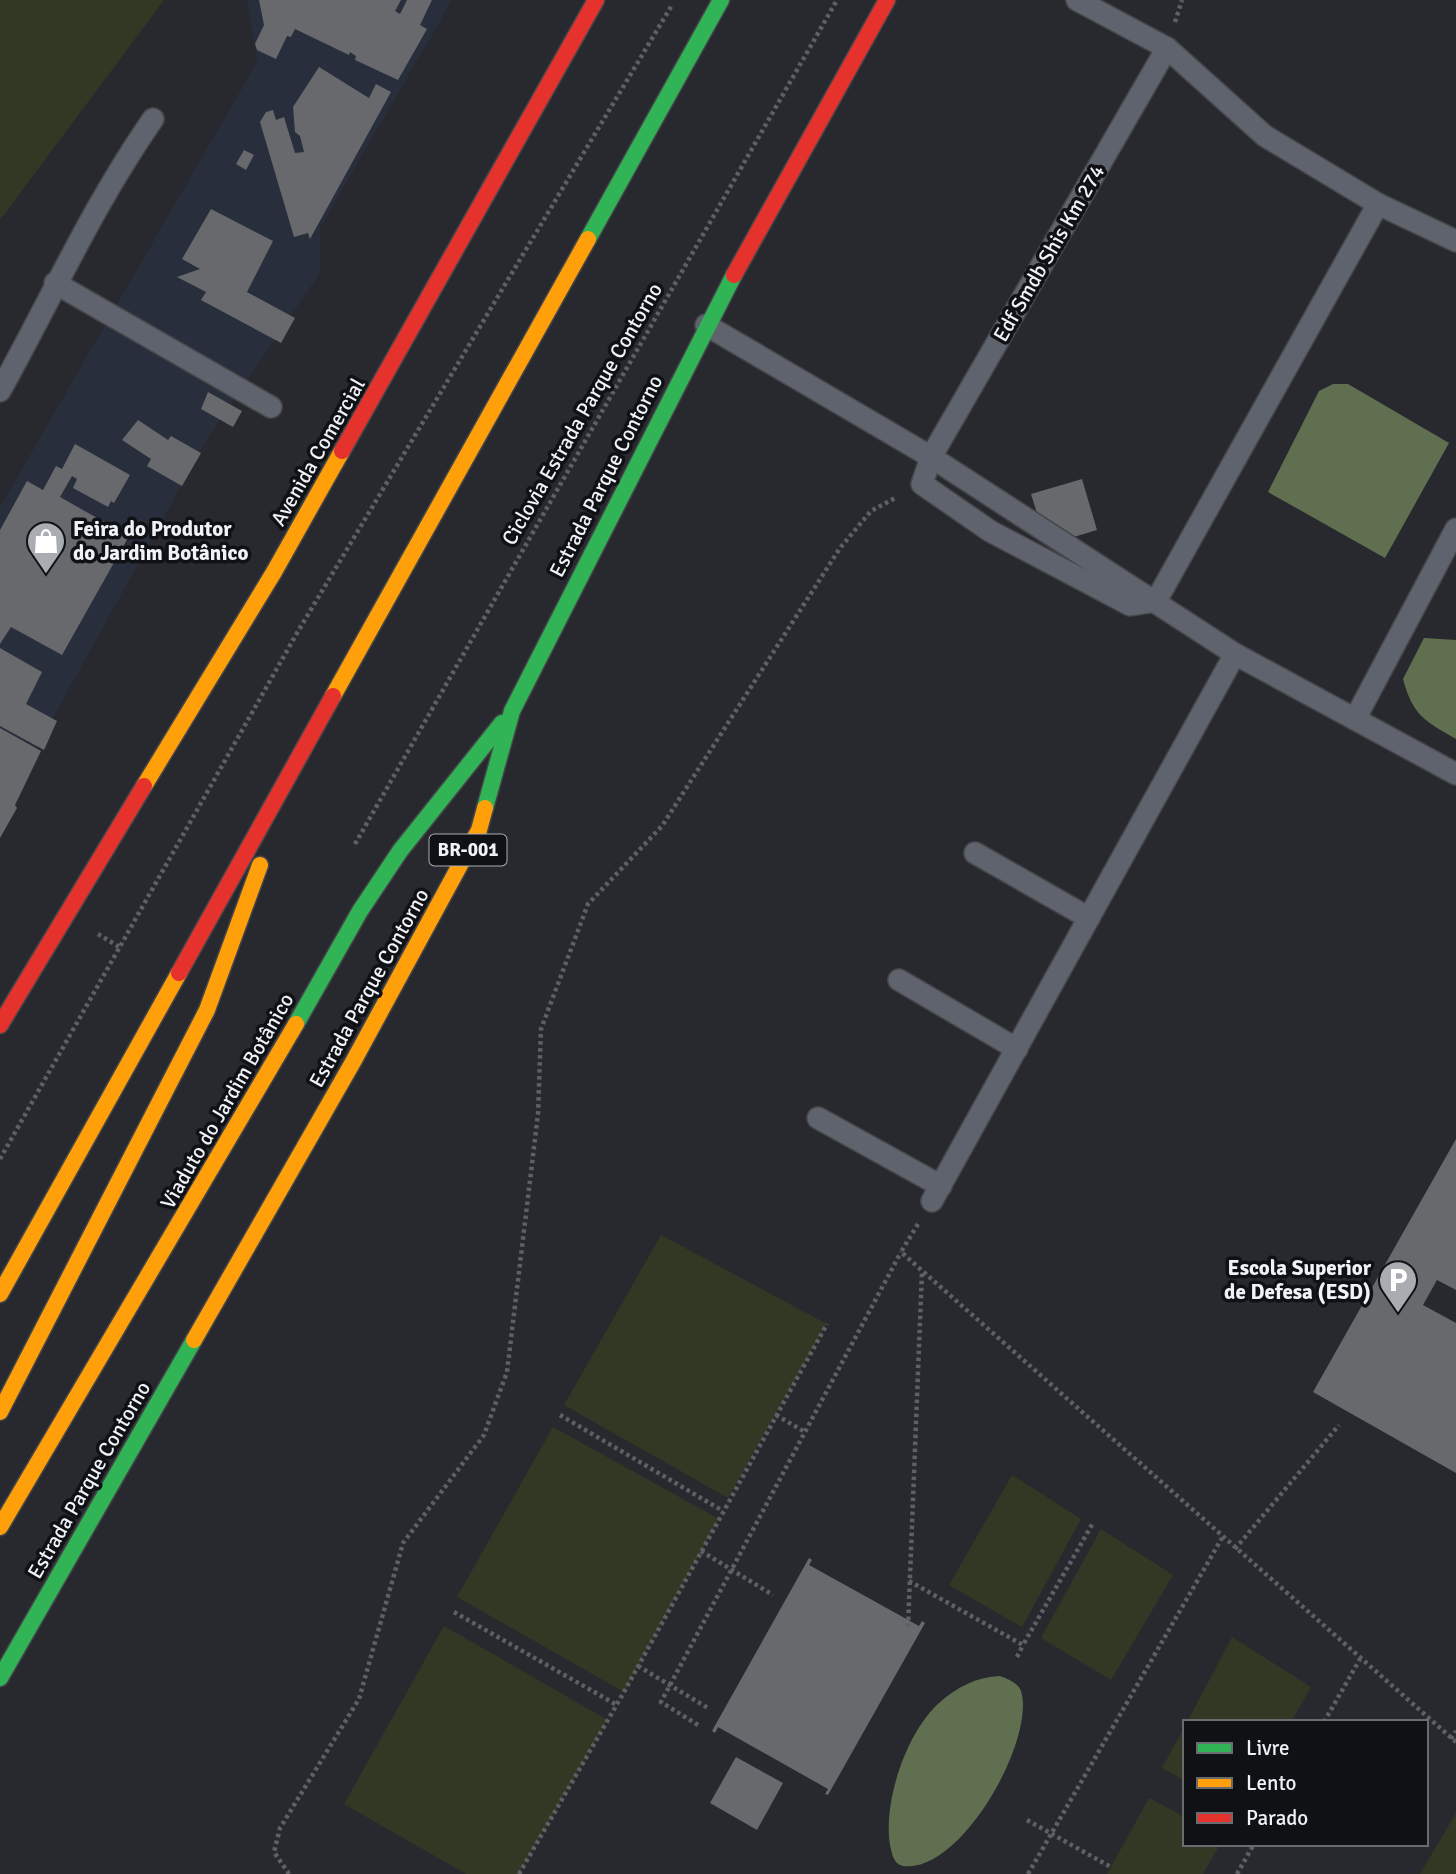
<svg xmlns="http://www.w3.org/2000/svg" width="1456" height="1874" font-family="Signika,sans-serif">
	<rect width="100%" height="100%" fill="#27292e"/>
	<path fill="#282e3b" d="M247,0H452L320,228V273L207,439L0,814V507L257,62Z"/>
	<g fill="#313924">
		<path d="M0,0H164L0,220Z"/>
		<path d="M661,1235L827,1324L728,1498L564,1405Z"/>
		<path d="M553,1427L719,1519L624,1692L457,1597Z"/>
		<path d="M1012,1475L1081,1519L1022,1627L949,1585Z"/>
		<path d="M1101,1529L1173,1575L1111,1680L1041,1638Z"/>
		<path d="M444,1626L608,1720L519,1874H466L344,1804Z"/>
		<path d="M1232,1637L1311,1687L1291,1722H1187Z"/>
		<path d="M1185,1726V1781L1162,1768Z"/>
		<path d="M1149,1798L1185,1817V1844H1220L1203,1874H1107Z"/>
		<path d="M1456,1813V1874H1420Z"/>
	</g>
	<g fill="#616f51">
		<path d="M1333,384H1348L1449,443L1385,558L1268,492L1319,391Z"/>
		<path d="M1424,638L1456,640V739C1425,721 1413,716 1403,679Z"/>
		<path d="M1000,1676C1008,1679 1018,1683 1021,1691C1036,1739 961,1874 903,1866C893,1864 892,1853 890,1845C883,1802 906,1733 939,1703C957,1687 976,1677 1000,1676Z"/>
	</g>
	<g fill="#67696d">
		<path d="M259,0H401L395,11L400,14L407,0H432L420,25L427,29L398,80L355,60L356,56L350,52L349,55L295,29L291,37L287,36L276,59L257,50L255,44L264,25Z"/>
		<path d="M319,67L369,98L376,84L391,92L310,239L308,233L294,237L260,122L266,112L273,110L276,120L284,117L295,153L304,152L300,136L295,132L293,107Z"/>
		<path d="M244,150L254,155L246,170L236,164Z"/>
		<path d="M211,209L273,241L247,292L295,318L281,343L201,300L206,292L177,277L200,269L182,259Z"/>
		<path d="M208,392L242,411L233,427L201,409Z"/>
		<path d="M138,420L168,440L171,436L201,453L182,486L147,466L151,459L122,440Z"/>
		<path d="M75,444L130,475L114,503L111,501L108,507L73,488L77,479L72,476L60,497L129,536L62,655L11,627L0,644V530L27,481L43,490L56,466L62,469Z"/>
		<path d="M1082,479L1097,530L1047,545L1031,494Z"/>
		<path d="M0,648L42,672L26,704L57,721L44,750L0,726Z"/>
		<path d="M0,728L41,751L15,805L17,808L0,838Z"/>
		<path d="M1456,1139V1290L1437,1280L1423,1305L1456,1323V1473L1313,1392Z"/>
		<path d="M809,1558L812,1560L809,1565L919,1626L922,1621L925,1623L828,1795L825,1794L828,1789L718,1727L715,1733L712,1731Z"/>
		<path d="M736,1757L783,1783L757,1830L710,1803Z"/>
	</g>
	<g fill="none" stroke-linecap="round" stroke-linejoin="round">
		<defs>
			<g id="lane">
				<path d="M1077,0L1167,48L1265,136L1378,204L1456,241"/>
				<path d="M1167,48L931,457L922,484L990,531L1130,605L1156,601L1378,204"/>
				<path d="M55,283L271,407"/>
				<path d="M706,325L931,457L1235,654L1456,774"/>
				<path d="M0,391C51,299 93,205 153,119"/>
				<path d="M1355,719L1456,529"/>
				<path d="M975,853L1089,918"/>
				<path d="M899,980L1017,1049"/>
				<path d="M818,1118L941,1186"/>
				<path d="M932,1201L1235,654"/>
			</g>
			<g id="fast">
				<path d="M588,239L721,0"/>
				<path d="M485,808L512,711L734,275"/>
				<path d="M296,1024L360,911L400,851L502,723"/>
				<path d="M0,1678L194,1340"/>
			</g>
			<g id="slow">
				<path d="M333,696L588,239"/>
				<path d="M144,786L274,572L342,451"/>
				<path d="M0,1294L179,973"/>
				<path d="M194,1340L353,1062L479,830L485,808"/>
				<path d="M0,1412L207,1010L260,865"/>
				<path d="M0,1527L296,1024"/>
			</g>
			<g id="jam">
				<path d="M734,275L887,0"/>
				<path d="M342,451L596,0"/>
				<path d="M179,973L333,696"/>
				<path d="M0,1025L144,786"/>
			</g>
		</defs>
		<use href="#lane" stroke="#444649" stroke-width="24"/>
		<use href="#fast" stroke="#444649" stroke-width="19"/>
		<use href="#slow" stroke="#444649" stroke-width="19"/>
		<use href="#jam" stroke="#444649" stroke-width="19"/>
		<g stroke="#5d6066" stroke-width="4.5" stroke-dasharray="3.5 3.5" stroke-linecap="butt">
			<path d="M1175,22L1182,0"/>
			<path d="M355,844L837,0"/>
			<path d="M98,934L121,948"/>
			<path d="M0,1159L297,633L672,5"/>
			<path d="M918,1224L901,1252L1456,1742"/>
			<path d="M560,1415L723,1511"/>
			<path d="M776,1415L805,1432"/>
			<path d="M1235,1549L1339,1425"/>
			<path d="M701,1551L773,1595"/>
			<path d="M909,1581L1023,1645L1093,1523"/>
			<path d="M454,1612L617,1705"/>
			<path d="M908,1627L922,1271"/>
			<path d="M1017,1657L1023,1645"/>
			<path d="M638,1666L708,1708"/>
			<path d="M1324,1722L1360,1659"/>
			<path d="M698,1725L661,1702L901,1252"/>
			<path d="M1451,1739L1456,1731"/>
			<path d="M1027,1820L1111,1867"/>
			<path d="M289,1874L274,1852L280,1828L359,1699L403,1543L484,1435L507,1372L538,1114L541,1029L588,904L662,826L840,548L871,511L897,497"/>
			<path d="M519,1874L624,1692L827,1324"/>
			<path d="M1028,1874L1222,1538"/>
			<path d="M1237,1874L1254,1844"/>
		</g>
		<use href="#lane" stroke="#5e636d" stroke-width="21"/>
		<use href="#fast" stroke="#30b455" stroke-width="16"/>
		<use href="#slow" stroke="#ff9f0a" stroke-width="16"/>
		<use href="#jam" stroke="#e5322d" stroke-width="16"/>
	</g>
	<defs>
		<symbol id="shop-pin" viewBox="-11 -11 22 30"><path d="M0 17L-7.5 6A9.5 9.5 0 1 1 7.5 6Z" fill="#a9acb1" stroke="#0f1115"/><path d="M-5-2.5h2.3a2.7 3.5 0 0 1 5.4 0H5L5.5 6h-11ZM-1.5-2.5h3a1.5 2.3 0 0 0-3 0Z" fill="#fff"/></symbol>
		<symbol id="parking-pin" viewBox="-11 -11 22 30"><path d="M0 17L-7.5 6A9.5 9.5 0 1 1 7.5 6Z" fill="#a9acb1" stroke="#0f1115"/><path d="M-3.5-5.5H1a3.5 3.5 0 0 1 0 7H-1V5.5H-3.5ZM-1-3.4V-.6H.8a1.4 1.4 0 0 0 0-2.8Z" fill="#fff"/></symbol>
	</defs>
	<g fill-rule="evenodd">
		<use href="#shop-pin" x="24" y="519" width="44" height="60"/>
		<use href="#parking-pin" x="1376" y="1258" width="44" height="60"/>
	</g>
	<g text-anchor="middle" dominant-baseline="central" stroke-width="7" stroke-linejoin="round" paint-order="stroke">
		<rect fill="#0f1115" stroke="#acaeb4" stroke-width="2" x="429.5" y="834.5" width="77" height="31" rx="5"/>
		<g font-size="19" font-weight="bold" fill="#eff2f8">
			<text x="468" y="850">BR-001</text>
		</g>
		<g font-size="21" fill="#eff2f8" stroke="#0f1115">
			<text transform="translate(1049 253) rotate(-60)">Edf Smdb Shis Km 274</text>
			<text transform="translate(582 414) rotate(-60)">Ciclovia Estrada Parque Contorno</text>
			<text transform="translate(318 452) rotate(-60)">Avenida Comercial</text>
			<text transform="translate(606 476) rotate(-63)">Estrada Parque Contorno</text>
			<text transform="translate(369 988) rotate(-61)">Estrada Parque Contorno</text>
			<text transform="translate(227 1101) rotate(-60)">Viaduto do Jardim Botânico</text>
			<text transform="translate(89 1480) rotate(-60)">Estrada Parque Contorno</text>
		</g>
		<g font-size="21" font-weight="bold" fill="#eff2f8" stroke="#0f1115" text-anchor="start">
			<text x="73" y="529">Feira do Produtor<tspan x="73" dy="24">do Jardim Botânico</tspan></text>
			<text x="1371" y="1268" text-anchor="end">Escola Superior<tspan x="1371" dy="24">de Defesa (ESD)</tspan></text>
		</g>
	</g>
	<rect x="1183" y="1720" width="245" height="126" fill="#0f1115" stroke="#696b70" stroke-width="2"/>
	<rect x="1197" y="1743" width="35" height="10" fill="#30b455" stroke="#696b70" stroke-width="2"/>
	<text x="1246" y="1755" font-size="21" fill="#eff2f8">Livre</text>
	<rect x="1197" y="1778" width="35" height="10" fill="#ff9f0a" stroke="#696b70" stroke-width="2"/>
	<text x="1246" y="1790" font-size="21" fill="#eff2f8">Lento</text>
	<rect x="1197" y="1813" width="35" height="10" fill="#e5322d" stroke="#696b70" stroke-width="2"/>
	<text x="1246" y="1825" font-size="21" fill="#eff2f8">Parado</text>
</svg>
